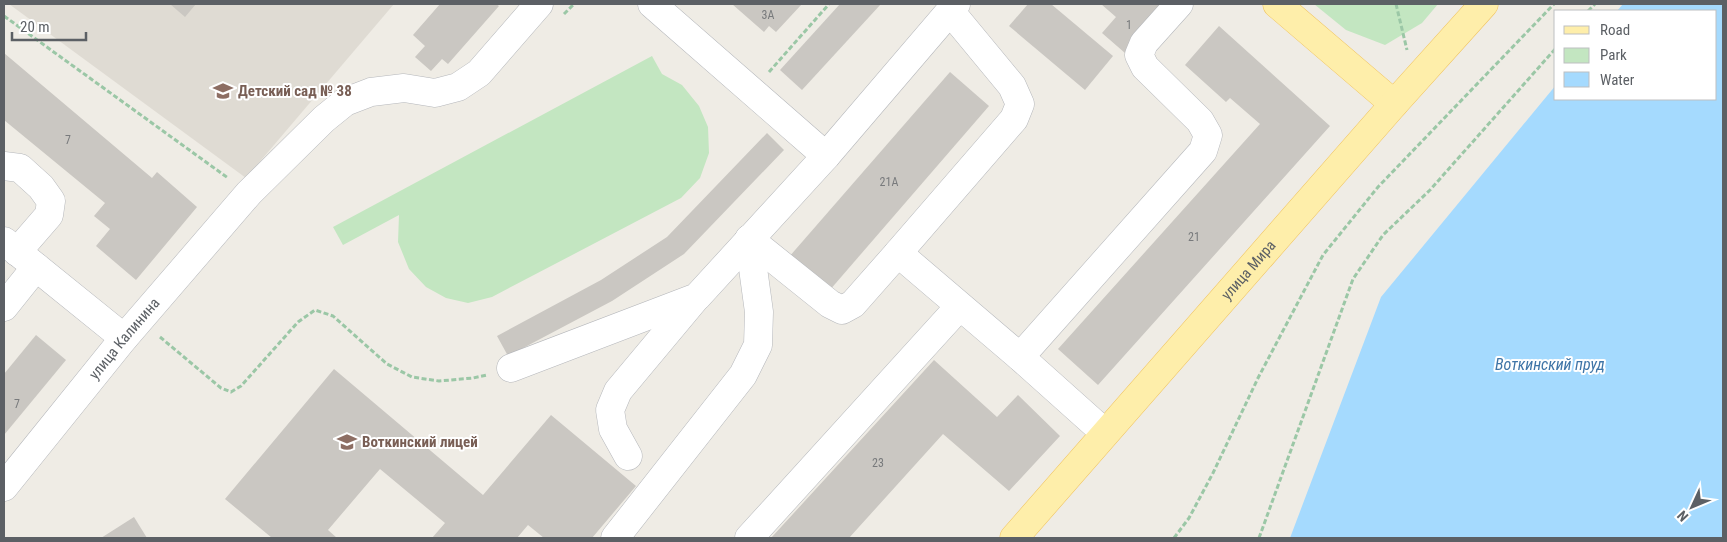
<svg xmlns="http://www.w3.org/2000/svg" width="1727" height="542" font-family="'Roboto Condensed',sans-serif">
	<rect width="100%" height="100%" fill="#efece5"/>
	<path fill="#dfdbd3" d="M9,4H394L246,178Z"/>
	<g fill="#c3e6c1">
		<path d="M1314,4H1438L1422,23L1385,45L1346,30Z"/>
		<path d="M652,56L662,74L682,85L699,106L708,127L709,153L700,178L681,198L492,297L468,303L446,298L426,287L409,269L398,242L399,215L343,245L333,227Z"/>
	</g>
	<path fill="#a5dafe" d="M1623,4H1723V538H1290L1381,297L1556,85V99H1716V11H1617Z"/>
	<g fill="#cac7c2">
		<path d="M170,4H196L185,17Z"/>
		<path d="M440,4H496L499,6L448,64L442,59L431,71L415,57L425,46L413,35Z"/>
		<path d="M732,4H802L776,32L769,26L764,32Z"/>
		<path d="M840,4H881L802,90L780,70Z"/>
		<path d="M1028,4H1051L1113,56L1085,90L1009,26Z"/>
		<path d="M1101,4H1167L1125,53L1102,33L1116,17Z"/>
		<path d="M1219,26L1330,126L1098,385L1058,349L1260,124L1230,98L1226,102L1185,65Z"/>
		<path d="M4,53L152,178L157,172L197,207L136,280L96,246L110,229L94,216L105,203L4,120Z"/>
		<path d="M950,72L989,106L829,291L789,257Z"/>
		<path d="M767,133L784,150L684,254L612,301L508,356L497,336L601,280L667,237Z"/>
		<path d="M36,335L66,360L4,435V374Z"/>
		<path d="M934,360L997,417L1018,395L1060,436L1009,491L943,434L849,538H771Z"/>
		<path d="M334,369L483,495L551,415L636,486L592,538H544L528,525L517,538H432L445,523L380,469L328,530L337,538H272L225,499Z"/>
		<path d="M134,517L147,538H101Z"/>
	</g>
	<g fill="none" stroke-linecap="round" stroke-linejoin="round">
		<defs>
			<g id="minor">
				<path d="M652,4L826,156"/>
				<path d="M950,11L1012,86L1020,104L1014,119L898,253L1020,357"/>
				<path d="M4,166L20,168L41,187L51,201L49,215L17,252"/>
				<path d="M749,239L830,304L842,310L853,304L898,253"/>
				<path d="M4,241L124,338"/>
				<path d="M4,307L36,267"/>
				<path d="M511,368L697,297L826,156L956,4"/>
				<path d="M1105,433L1020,357L1203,151L1208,135L1200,121L1145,67L1139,55L1144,43L1179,4"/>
				<path d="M628,456L613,429L610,410L618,391L694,300"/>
				<path id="s1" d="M4,487L124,338L249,193L324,119L345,102L371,92L404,88L435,93L458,87L479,73L539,4"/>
				<path d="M615,538L743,375L758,345L759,312L749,239"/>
				<path d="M749,538L959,307"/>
			</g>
			<g id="major">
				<path d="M1277,4L1394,104"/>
				<path id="s2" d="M1014,538L1394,104L1484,4"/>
			</g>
		</defs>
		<use href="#minor" stroke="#b5b7bb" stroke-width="29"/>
		<use href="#major" stroke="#f0c25d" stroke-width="29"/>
		<g stroke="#9bc7a6" stroke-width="3" stroke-dasharray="5 2.5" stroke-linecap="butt">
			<path d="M1396,4L1407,50"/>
			<path d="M1588,11L1595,4"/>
			<path d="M564,14L574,4"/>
			<path d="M4,16L228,178"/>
			<path d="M769,72L829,4"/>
			<path d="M160,337L221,388L231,392L241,386L298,322L315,310L333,316L387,364L412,377L439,381L473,378L487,375"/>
			<path d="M1174,538L1189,518L1213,473L1258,378L1323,255L1378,187L1554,4"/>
			<path d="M1259,538L1353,279L1383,235L1430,190L1556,48"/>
		</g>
		<use href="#minor" stroke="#fff" stroke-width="28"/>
		<use href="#major" stroke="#feeeaa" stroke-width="28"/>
	</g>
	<defs>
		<symbol id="school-bare" viewBox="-9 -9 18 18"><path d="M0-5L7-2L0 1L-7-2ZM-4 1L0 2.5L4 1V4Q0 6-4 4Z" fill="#8d6e63" stroke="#fff" stroke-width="2.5" paint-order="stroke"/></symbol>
	</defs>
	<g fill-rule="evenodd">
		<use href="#school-bare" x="209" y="77" width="28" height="28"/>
		<use href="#school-bare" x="333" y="428" width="28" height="28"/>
	</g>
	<g text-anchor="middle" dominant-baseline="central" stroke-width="4" stroke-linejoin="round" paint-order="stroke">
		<g font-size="12" fill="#787a7c">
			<text x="768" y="15">3А</text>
			<text x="1129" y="25">1</text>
			<text x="68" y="140">7</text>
			<text x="889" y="182">21А</text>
			<text x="1194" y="237">21</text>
			<text x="17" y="404">7</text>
			<text x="878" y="463">23</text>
		</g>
		<g font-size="15" font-weight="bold" fill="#785e54" stroke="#fff" text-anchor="start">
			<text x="238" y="91">Детский сад № 38</text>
			<text x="362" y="442">Воткинский лицей</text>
		</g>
		<g font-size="15" fill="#5c6065" stroke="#fff">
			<text stroke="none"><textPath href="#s2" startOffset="356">улица Мира</textPath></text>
			<text stroke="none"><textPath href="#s1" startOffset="191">улица Калинина</textPath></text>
		</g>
		<g font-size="16" font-style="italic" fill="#3f75a7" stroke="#fff">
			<text x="1550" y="364">Воткинский пруд</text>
		</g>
	</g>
	<rect width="1727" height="542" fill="none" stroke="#5c6065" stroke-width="10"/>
	<rect x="1554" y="10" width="162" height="90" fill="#ffffff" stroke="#bebfc1"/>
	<rect x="1564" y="26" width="25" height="8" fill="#feeeaa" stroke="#bebfc1"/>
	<text x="1600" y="35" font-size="15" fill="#5c6065">Road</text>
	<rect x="1564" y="48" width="25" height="15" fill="#c3e6c1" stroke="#bebfc1"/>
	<text x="1600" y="60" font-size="15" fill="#5c6065">Park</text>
	<rect x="1564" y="72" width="25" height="15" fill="#a5dafe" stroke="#bebfc1"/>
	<text x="1600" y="85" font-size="15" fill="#5c6065">Water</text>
	<g transform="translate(1692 507) rotate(226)" stroke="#ffffff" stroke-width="4" paint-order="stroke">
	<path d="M0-4L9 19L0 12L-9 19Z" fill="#5c6065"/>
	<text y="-8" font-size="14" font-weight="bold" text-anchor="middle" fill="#5c6065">N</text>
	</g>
	<path d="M12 32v8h74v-8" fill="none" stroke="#5c6065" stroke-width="2.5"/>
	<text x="20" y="32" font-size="15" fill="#5c6065" stroke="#ffffff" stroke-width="4" paint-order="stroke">20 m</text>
</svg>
